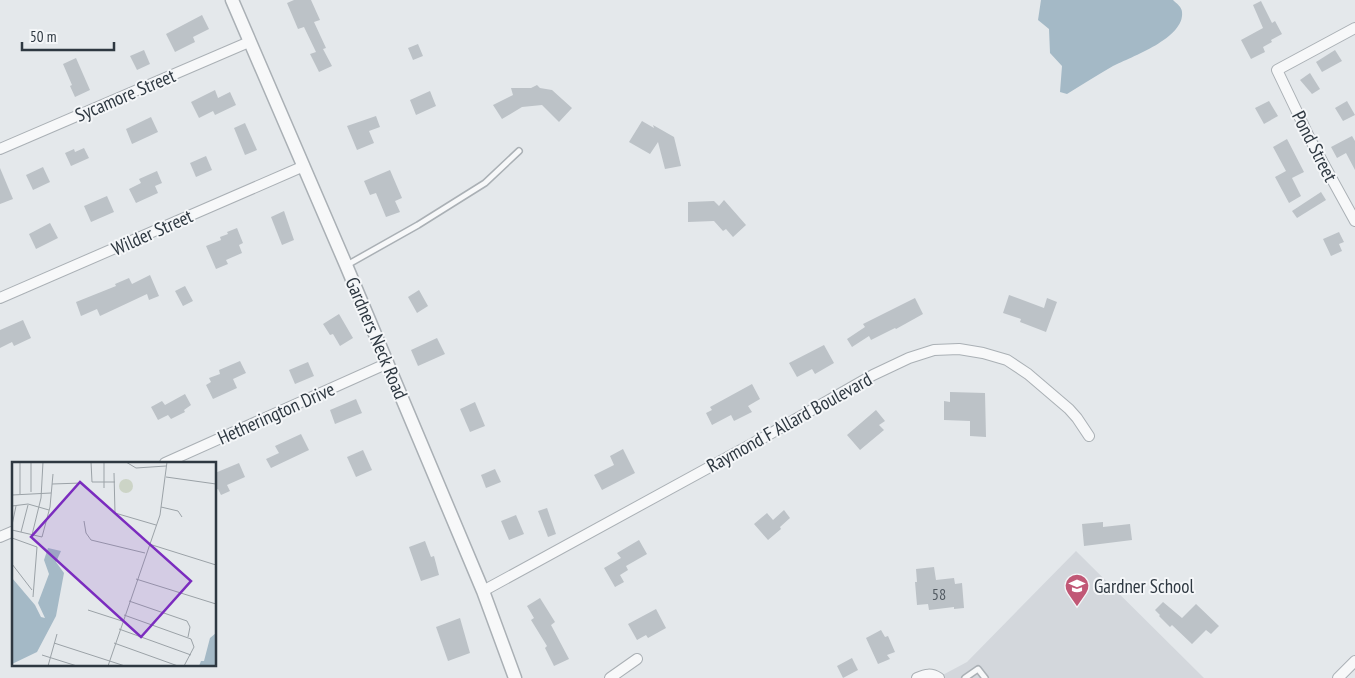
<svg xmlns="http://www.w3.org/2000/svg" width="1355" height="678" font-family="'PT Sans Narrow',sans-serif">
	<rect width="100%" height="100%" fill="#e4e8eb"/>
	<path fill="#d3d7dc" d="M1076,551L1204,678H937L967,662Z"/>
	<path fill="#a4b9c6" d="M1041,0H1173C1176,3 1182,7 1182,12C1185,38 1131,57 1113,66C1097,75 1082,85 1067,94L1060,92L1062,66L1050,53L1049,29L1038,20Z"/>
	<g fill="#bcc2c7">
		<path d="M294,0H311L320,20L314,22L326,48L323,49L332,66L319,72L310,54L316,52L304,27L298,29L287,3Z"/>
		<path d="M1261,1L1272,23L1275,21L1282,34L1271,40L1272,42L1263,47L1265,52L1251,59L1241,40L1263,28L1253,5Z"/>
		<path d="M202,15L209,29L193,37L195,42L175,52L166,34Z"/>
		<path d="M418,44L423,56L413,60L408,48Z"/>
		<path d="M144,50L150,64L137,70L130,56Z"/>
		<path d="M1335,50L1342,61L1322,72L1316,62Z"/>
		<path d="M76,58L90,90L75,97L70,86L72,85L63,64Z"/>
		<path d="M1310,73L1320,89L1312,94L1300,80Z"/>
		<path d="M537,85L540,88L552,90L572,108L559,122L542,105L522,107L502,119L493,105L513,95L511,88H531Z"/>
		<path d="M215,90L218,98L230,92L236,105L215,115L213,111L199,118L191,102Z"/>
		<path d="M430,91L436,106L416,115L410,100Z"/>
		<path d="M1269,101L1278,116L1264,124L1255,108Z"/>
		<path d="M1347,101L1355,115L1343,121L1335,108Z"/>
		<path d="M376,116L380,127L369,131L374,143L357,150L347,126Z"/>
		<path d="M151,117L158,132L132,144L126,129Z"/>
		<path d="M642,121L654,128L653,125L674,137L681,166L665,169L658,142L650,154L629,142Z"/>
		<path d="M245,123L257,150L245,155L234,128Z"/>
		<path d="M1352,136L1355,141V170L1346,153L1337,158L1331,147Z"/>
		<path d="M1287,139L1304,172L1292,178L1301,196L1289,203L1275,177L1286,171L1273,147Z"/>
		<path d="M84,148L89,158L71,166L65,153L74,149L75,152Z"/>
		<path d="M206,156L212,170L196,177L190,163Z"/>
		<path d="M43,167L50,182L33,190L26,175Z"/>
		<path d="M0,168L13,199L0,204Z"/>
		<path d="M390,170L402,198L395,201L400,212L386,217L376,193L370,195L364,181Z"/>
		<path d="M157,171L162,183L155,186L158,193L136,203L129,189L141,183L139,179Z"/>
		<path d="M1321,192L1326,200L1297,218L1292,211Z"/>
		<path d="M107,196L114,212L91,222L84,206Z"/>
		<path d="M724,200L746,225L733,237L726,229L723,231L714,221L688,222V202L714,201L719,206Z"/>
		<path d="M284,211L294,240L282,245L271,217Z"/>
		<path d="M50,223L58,238L36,249L29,234Z"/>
		<path d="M237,228L243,243L239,245L242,253L226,260L228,264L216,269L206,246L221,240L220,237L228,234L227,232Z"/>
		<path d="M1339,232L1344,242L1339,244L1342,251L1331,256L1323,239Z"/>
		<path d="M150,275L159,296L149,300L147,294L100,316L97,309L81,316L76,302L116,286L115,284L129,278L132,284Z"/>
		<path d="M185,286L193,301L183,306L175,291Z"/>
		<path d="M419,290L428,306L417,313L408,297Z"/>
		<path d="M1009,295L1044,308L1047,298L1057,302L1046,332L1020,322L1021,319L1003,313Z"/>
		<path d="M915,298L923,314L896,329L895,328L871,340L869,336L852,347L847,339L865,327L863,324Z"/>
		<path d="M339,314L353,338L340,346L333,334L330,335L323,324Z"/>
		<path d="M23,320L31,338L14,346L12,342L0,348V330Z"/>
		<path d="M437,338L445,354L418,366L411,350Z"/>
		<path d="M824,345L834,363L815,374L812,369L797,377L789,363Z"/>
		<path d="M240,361L246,373L233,379L237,388L213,399L206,385L211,382L209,378L220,374L219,370Z"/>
		<path d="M308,362L314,376L295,384L289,370Z"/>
		<path d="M752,384L760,399L748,406L752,412L734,421L731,415L712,425L706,413L712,410L710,407Z"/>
		<path d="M950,392L985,393L986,437L970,436V421L944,420V401L950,402Z"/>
		<path d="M185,394L191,405L184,410L185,412L171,419L168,415L158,420L151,407L162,401L165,405Z"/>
		<path d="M356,399L362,413L335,424L330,410Z"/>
		<path d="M475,402L485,426L470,432L460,409Z"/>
		<path d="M876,410L885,421L879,425L884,430L860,450L847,435Z"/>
		<path d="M301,434L309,450L271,468L266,459L279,453L275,446Z"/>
		<path d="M623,449L635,473L602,490L594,475L614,465L610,456Z"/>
		<path d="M363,450L372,470L356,477L347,457Z"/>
		<path d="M239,463L245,477L227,485L230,491L221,495L218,489L215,490V473Z"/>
		<path d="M495,469L501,482L486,488L481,475Z"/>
		<path d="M547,508L556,534L548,537L538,511Z"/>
		<path d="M784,510L790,518L780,527L781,529L768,540L754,524L767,513L773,520Z"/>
		<path d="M516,515L524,534L509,540L501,521Z"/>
		<path d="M1103,522V527L1130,524L1132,540L1084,546L1082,524Z"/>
		<path d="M639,540L647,554L626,566L628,570L620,575L624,582L615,587L604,568L621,558L617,553Z"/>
		<path d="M425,541L431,557L434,556L439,575L421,581L409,547Z"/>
		<path d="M934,567L936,580L954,578L955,584L962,583L964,608L954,609V607L929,610L928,604L917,605L915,582H917L916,569Z"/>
		<path d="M540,598L555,622L551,625L569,659L554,666L545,648L547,646L531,620L534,618L527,606Z"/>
		<path d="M1163,602L1182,618L1196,604L1219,626L1211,634L1206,630L1192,644L1172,625L1170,627L1159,616L1160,615L1155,610Z"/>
		<path d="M656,609L666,628L648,638L646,635L637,640L628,624Z"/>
		<path d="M460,618L470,653L448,661L436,627Z"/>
		<path d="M881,630L885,637L888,636L895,652L887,655L890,659L878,664L866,638Z"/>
		<path d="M852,658L858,670L843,678L837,666Z"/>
	</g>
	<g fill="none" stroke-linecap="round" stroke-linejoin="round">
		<defs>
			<g id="service">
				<path d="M347,265L418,225L485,183L519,151"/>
				<path d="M965,678L978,669L985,678"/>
			</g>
			<g id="minor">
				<path d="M1355,28L1277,70L1311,141L1355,221"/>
				<path d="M0,149L249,42"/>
				<path d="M0,298L304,166"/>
				<path d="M165,463L388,363"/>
				<path d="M0,537L14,531"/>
				<path d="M483,591L761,439L873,375L909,358L934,350L959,349L983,353L1007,360L1028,374L1069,409L1077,418L1089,436"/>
				<path d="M610,678L637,659"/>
				<path d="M917,678C926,674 931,673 939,678"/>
				<path d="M1338,678L1355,661"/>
			</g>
			<path id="tertiary" d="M232,0L346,265L483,591L515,678"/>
		</defs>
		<use href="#service" stroke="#aab0b5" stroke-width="8"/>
		<use href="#minor" stroke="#aab0b5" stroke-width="12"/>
		<use href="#tertiary" stroke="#aab0b5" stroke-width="15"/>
		<use href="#service" stroke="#f7f8f9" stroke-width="5"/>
		<use href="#minor" stroke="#f7f8f9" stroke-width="10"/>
		<use href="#tertiary" stroke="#f7f8f9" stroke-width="12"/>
	</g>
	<defs>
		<symbol id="school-pin" viewBox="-11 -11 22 30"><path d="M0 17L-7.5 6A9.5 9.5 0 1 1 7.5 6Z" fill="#c15876" stroke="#f4f6f8"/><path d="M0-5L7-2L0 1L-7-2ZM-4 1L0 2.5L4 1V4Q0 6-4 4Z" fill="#fff"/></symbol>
	</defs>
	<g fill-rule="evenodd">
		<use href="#school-pin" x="1063" y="572" width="28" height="38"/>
	</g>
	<g text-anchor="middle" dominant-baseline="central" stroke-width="4" stroke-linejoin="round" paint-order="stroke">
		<g font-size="16" fill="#525a62">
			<text x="939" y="594">58</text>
		</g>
		<g font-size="19" fill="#2e3841" stroke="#f4f6f8">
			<text transform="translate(125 95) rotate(-23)">Sycamore Street</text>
			<text transform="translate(1315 146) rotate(63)">Pond Street</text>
			<text transform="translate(152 232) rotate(-24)">Wilder Street</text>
			<text transform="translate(377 338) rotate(67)">Gardners Neck Road</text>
			<text transform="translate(276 413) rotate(-24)">Hetherington Drive</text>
			<text transform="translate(789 422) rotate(-29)">Raymond F Allard Boulevard</text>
		</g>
		<g font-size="19" fill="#2e3841" stroke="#f4f6f8" text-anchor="start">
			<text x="1094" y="586">Gardner School</text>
		</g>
	</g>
	<g transform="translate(12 462)">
		<rect width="204" height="204" fill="#e4e8eb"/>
		<path d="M107 24a7 7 0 1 1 14 0a7 7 0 1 1-14 0Z" fill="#ccd4c6"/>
		<path d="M36,86L49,89L44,100L52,111L44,154L25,190L0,202V116L23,143L29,155L33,156L26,141L37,112L32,98ZM204,171V204H187L189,199H192L198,176Z" fill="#a4b9c6"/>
		<path fill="none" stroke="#9ba2a7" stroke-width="1" d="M79,0L80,20H103M114,0L124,6L154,4M102,11L103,51L144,63M154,15L204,22M40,22L70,21M92,26V0M19,30V0M8,32V0M0,33L39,31M0,44L16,42L37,48M149,45L166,49L170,55M72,59L74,71L79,78L133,91M0,63L4,44M0,68L30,75L38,45L41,12M9,70L16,43M20,73L29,36L31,0M0,76L25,85L21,135M137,82L204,103M0,102L20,128M124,117L204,142M117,139L175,159L178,165L176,175M76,148L110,159M112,153L179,177L182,185L172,204M107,167L179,193M42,181L113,204M102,181L166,204M30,193L65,204M36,204L45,172M96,204L148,53L155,0"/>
		<path fill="#7b2cbf" fill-opacity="0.15" stroke="#7b2cbf" stroke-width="2.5" d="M68,20L179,119L129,175L19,75Z"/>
		<rect width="204" height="204" fill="none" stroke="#2e3841" stroke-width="2.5"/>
	</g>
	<path d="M22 42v8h92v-8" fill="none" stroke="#2e3841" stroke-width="2.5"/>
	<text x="30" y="42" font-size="15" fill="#2e3841" stroke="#f4f6f8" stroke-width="4" paint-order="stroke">50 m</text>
</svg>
